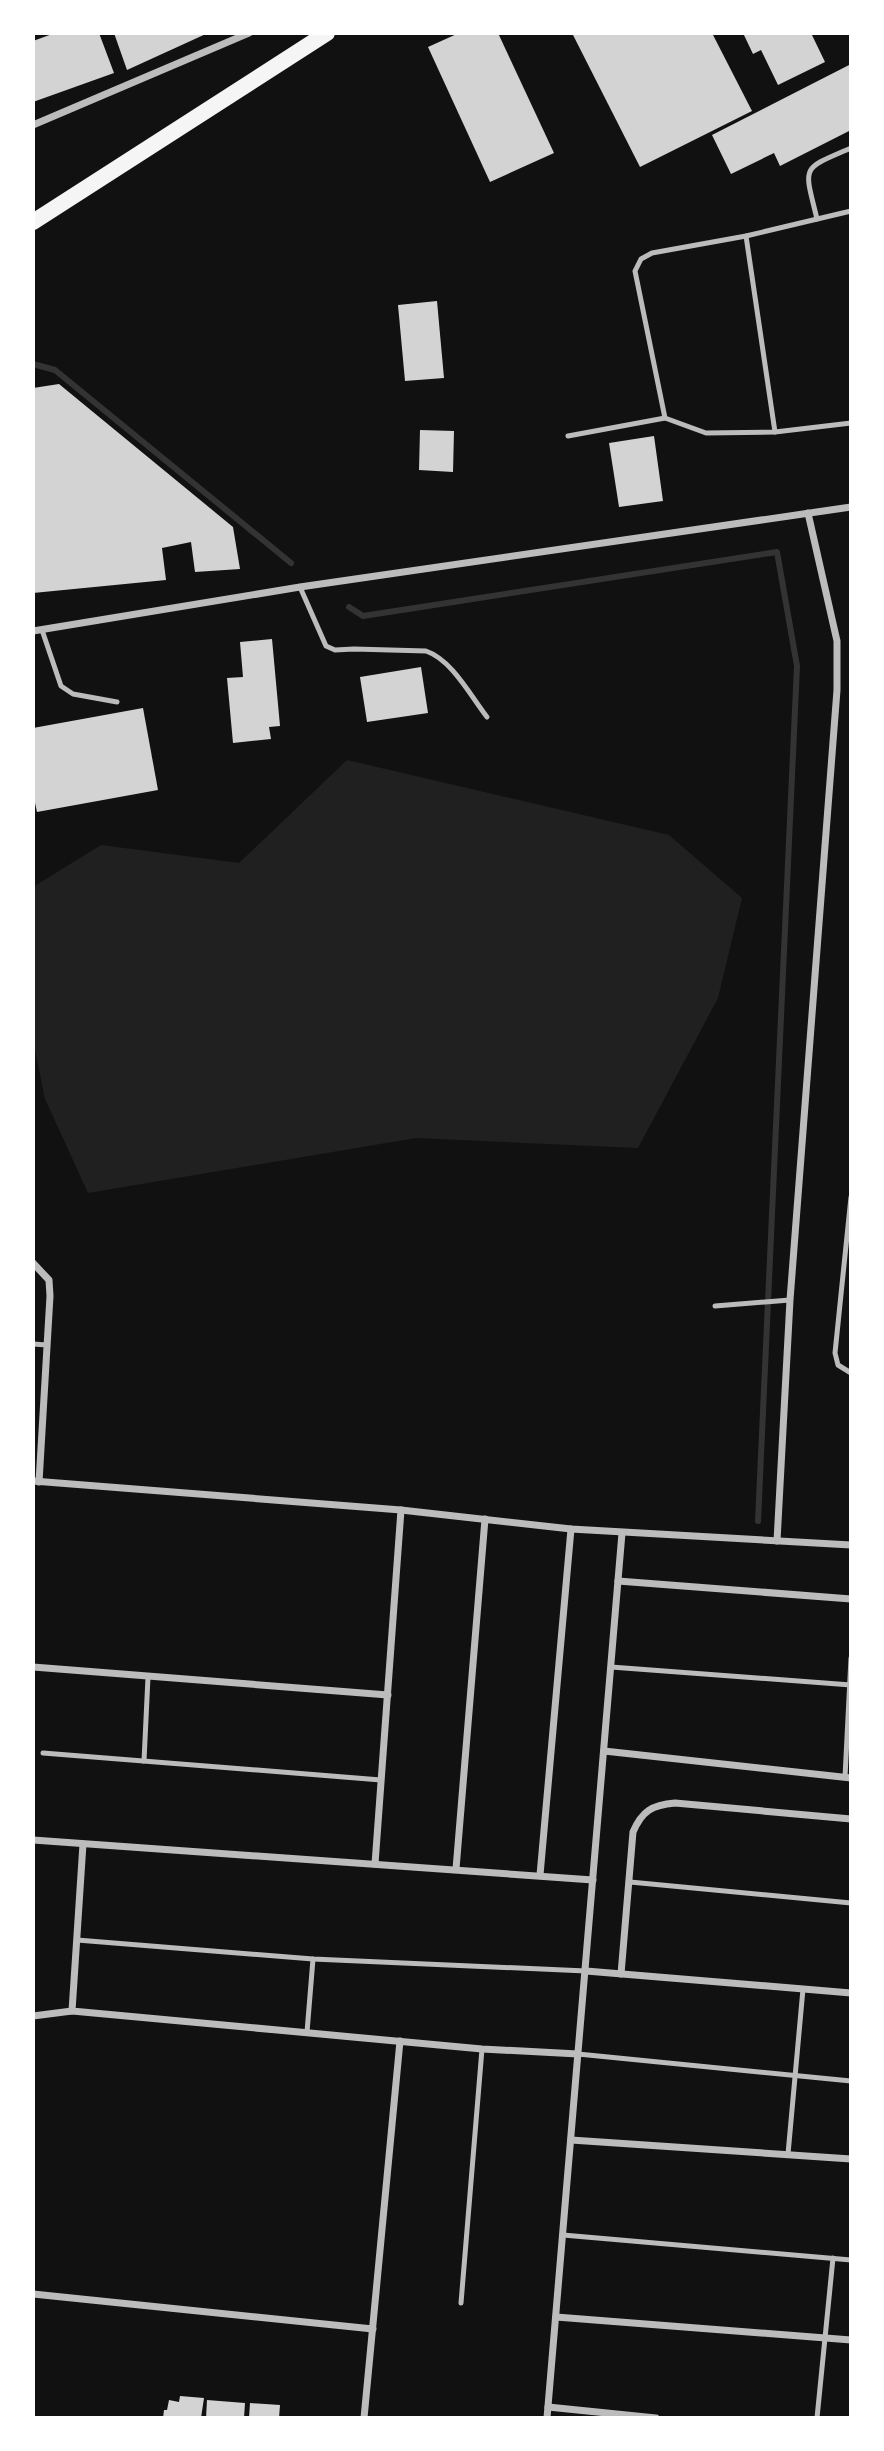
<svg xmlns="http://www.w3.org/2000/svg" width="884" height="2451" font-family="'Playfair Display',serif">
	<rect width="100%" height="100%" fill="#111"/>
	<path fill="#202020" d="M347,760L669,835L742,898L718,998L638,1148L416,1138L88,1193L45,1099L33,1041V887L101,845L239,863Z"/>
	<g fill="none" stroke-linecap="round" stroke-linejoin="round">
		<g stroke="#333" stroke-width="6">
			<path d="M33,364L55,370L291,563"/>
			<path d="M349,607L363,616L777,552L797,666L758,1521"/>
		</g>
	</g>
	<g fill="#d3d3d3">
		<path d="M55,33H99L114,73L33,102V41Z"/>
		<path d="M114,33H208L127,70Z"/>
		<path d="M459,33H498L554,153L490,182L428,47Z"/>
		<path d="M572,33H712L752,111L640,167Z"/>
		<path d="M743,33H811L825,62L778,85L761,50L753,54Z"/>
		<path d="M851,64V130L780,166L774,153L731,174L712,135Z"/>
		<path d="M437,301L444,378L405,381L398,305Z"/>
		<path d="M59,384L233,527L240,569L195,572L191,542L162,548L166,580L33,593V388Z"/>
		<path d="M420,430L454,431L453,472L419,470Z"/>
		<path d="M654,436L663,501L619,507L609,443Z"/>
		<path d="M272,639L280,726L269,727L271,739L233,743L227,678L243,677L240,642Z"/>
		<path d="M421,667L428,713L367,722L360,677Z"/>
		<path d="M143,708L158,790L37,812L33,794V728Z"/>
		<path d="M180,2396L204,2398L201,2418H163L164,2410H167L169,2400L179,2402Z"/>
		<path d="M207,2400L245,2403L244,2418H206Z"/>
		<path d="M250,2403L280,2405L279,2418H249Z"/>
	</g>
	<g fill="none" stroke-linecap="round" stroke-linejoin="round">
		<g stroke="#bcbcbc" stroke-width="5">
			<path d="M851,211L746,236L652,253L641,259L635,271L665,418L706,433L775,432L851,423"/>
			<path d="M817,219C804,165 800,170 851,148"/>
			<path d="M746,236L775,432"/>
			<path d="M568,436L665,418"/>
			<path d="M300,587L326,646L335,650L354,649L426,651C452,660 470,695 487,717"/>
			<path d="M42,630L61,686L73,694L117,702"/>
			<path d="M851,1197L835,1353L838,1365L851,1373"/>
			<path d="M715,1306L790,1300"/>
			<path d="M33,1344L47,1345"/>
			<path d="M611,1667L851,1685"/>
			<path d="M43,1753L381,1780"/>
			<path d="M144,1761L148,1677"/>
			<path d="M845,1777L851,1658"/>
			<path d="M630,1882L851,1903"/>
			<path d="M77,1940L313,1959L586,1971"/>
			<path d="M307,2032L313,1959"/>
			<path d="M578,2054L851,2081"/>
			<path d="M788,2154L803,1989"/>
			<path d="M563,2235L851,2260"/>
			<path d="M461,2303L482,2049"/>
			<path d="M817,2418L833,2258"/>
		</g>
		<g stroke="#bcbcbc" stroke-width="7">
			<path d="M33,125L249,33"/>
			<path d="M33,631L300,587L851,507"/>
			<path d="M33,1263L49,1280L50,1296L39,1482"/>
			<path d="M33,1481L401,1510L571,1529L851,1545"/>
			<path d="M777,1541L790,1300L837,690V641L808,513"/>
			<path d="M618,1581L851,1599"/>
			<path d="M33,1667L388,1695"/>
			<path d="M604,1751L851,1778"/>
			<path d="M33,1840L593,1880"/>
			<path d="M83,1844L72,2011L482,2049L578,2054"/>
			<path d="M375,1864L401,1510"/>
			<path d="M456,1869L485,1519"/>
			<path d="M540,1875L571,1529"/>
			<path d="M586,1971L851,1993"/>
			<path d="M621,1974L633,1832C642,1811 652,1805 675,1803L851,1819"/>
			<path d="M33,2016L72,2011"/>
			<path d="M571,2140L851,2159"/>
			<path d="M33,2294L373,2329"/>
			<path d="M556,2317L851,2340"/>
			<path d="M548,2407L656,2418"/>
			<path d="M364,2418L400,2041"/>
			<path d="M547,2418L622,1533"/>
		</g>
		<path stroke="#f5f5f5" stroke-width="16" d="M33,222L327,33"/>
	</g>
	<rect width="884" height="2451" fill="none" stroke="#ffffff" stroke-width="70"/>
</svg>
